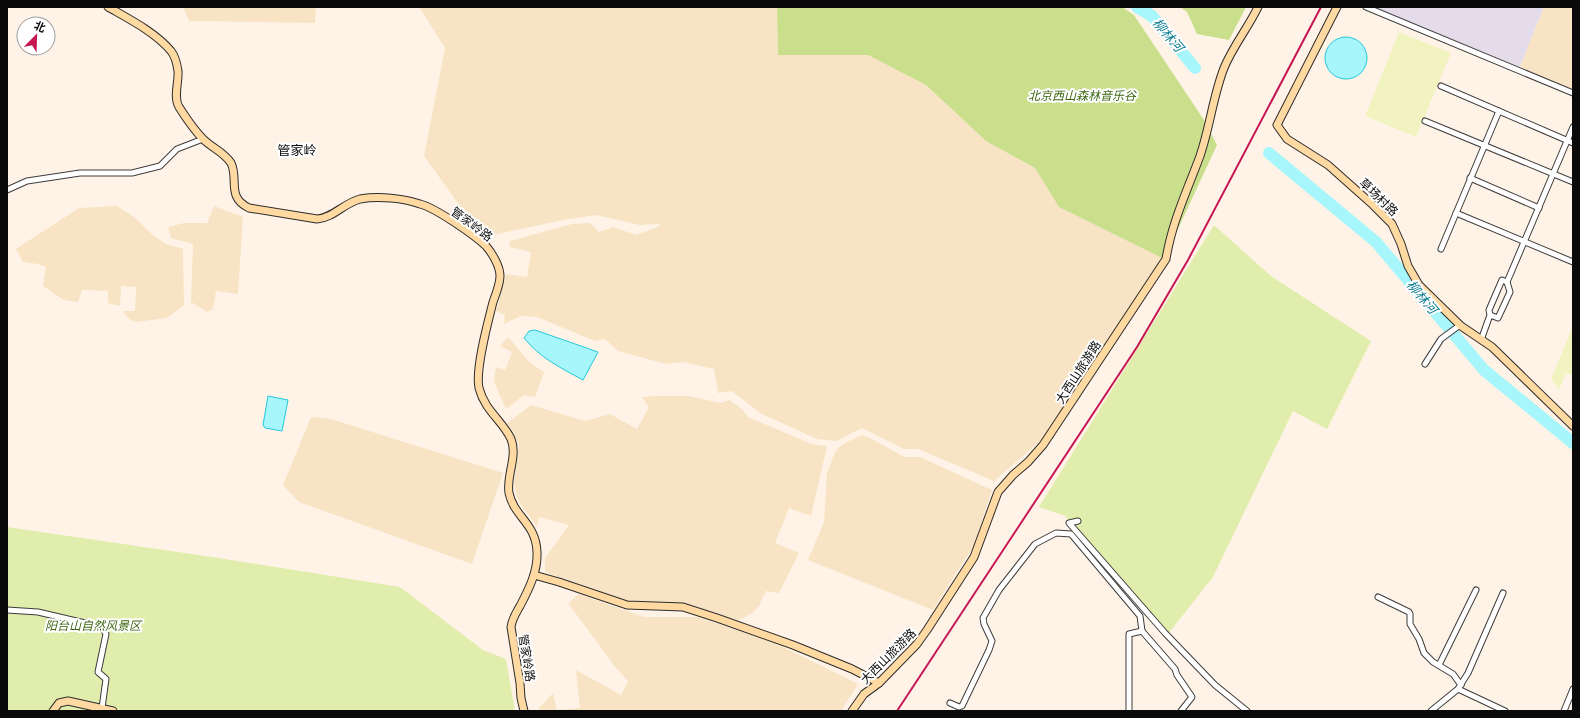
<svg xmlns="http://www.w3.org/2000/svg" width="1580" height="718" font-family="'IBM Plex Serif','Noto Sans SC',serif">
	<rect width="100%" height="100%" fill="#fff3e7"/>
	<path fill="#e5dceb" d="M1374,7H1544L1520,67Z"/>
	<g fill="#f8e4c4">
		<path d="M183,7H316L315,23L189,21Z"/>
		<path d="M419,7H777L778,55H868L926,85L986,141L1035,168L1059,207L1164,259L1044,438L994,481L918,449H904L862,428L836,441L817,439L760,413L732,391L718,393L714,369L683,362L666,364L618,351L605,339L595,341L537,317L521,316L504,324L505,315L496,311L506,274L527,277L531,252L509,247L510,241L572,224L590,223L599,232L613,227L636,235L658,227L661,224L640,225L596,215L563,220L493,235L465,213L424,156L445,48Z"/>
		<path d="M1544,7H1573V90L1520,67Z"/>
		<path d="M117,206L134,217L153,235L166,244L183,249L184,305L167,318L136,322L129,319L123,311H135L136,287L121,286L120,306L108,303V291L82,290L78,302L64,300L43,286L46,267L38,264L23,262L16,249L79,208Z"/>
		<path d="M214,206L243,217L238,294L216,291L213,309L207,312L191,302L193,244L171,238L168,227L184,223H207Z"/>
		<path d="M508,337L529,362L544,372L535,397L524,395L506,409L494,382L496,367L505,370L512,352L500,346Z"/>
		<path d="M654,396H688L721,403L729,400L742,409L748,417L812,444L827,446L811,516L789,508L775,543L799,553L779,593L766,591L759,606L751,614L738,620L684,603H634L545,572V558L569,525L539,517L537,527L521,505L517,497L514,484L519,444L506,424L531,405L585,421L610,414L637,429L649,407L642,397Z"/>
		<path d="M311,417L331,419L503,473L472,564L299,502L283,485Z"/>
		<path d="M862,435L870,438L904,457H920L992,490L974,545L933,610L808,560L824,522L827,473L836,450L843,444Z"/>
		<path d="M579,594L644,617H697L771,641L858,684L841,711H540L539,708L553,693L557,710L580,708L576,670L621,695L628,681L616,668L568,603Z"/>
	</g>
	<g fill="#e1edad">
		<path d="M1214,225L1271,276L1371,341L1327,429L1293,411L1213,577L1168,634L1065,516L1039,507Z"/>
		<path d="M7,527L219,558L400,587L483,650L506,659L515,711H7Z"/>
	</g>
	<g fill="#cadf8b">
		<path d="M777,7H1122L1134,15L1204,120L1217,145L1164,259L1059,207L1035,168L986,141L926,85L868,55H778Z"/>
		<path d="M1180,7H1246L1229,40L1197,34L1187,12Z"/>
	</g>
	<g fill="#f1f3c0">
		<path d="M1399,32L1451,53L1416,137L1365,116Z"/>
		<path d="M1573,326V375L1566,373L1559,390L1551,379Z"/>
	</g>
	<g fill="#a6f6fc" stroke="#25c8db">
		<circle cx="1346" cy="58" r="21"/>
		<path d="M535,330L598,352L583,380C561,368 540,358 524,338L529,331Z"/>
		<path d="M268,396L288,400L282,431L265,428L263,425Z"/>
	</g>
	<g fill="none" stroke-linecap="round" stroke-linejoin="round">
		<g stroke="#a6f6fc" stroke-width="12">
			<path d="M1137,7L1152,16L1195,68"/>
			<path d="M1269,153L1376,242L1484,370L1573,443"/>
		</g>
		<defs>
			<g id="street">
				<path d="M1366,7L1573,93"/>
				<path d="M1441,86L1573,143"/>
				<path d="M1425,121L1573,182"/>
				<path d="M1470,178L1539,208"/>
				<path d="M7,190L27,181L80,173H132L160,166L177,149L203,139"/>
				<path d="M1456,213L1573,262"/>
				<path d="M1441,249L1499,111"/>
				<path d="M1507,282L1573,127"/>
				<path d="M1481,340L1490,315L1498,318L1510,292L1507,282L1502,280L1489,310L1490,315"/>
				<path d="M1425,364L1441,339L1460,325"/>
				<path d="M1078,521L1069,523L1165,633L1215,685L1247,711"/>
				<path d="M1378,597L1409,612L1410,614V624L1419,639L1424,653L1433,662L1453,674L1461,685"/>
				<path d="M7,610L38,612L102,627L106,634L98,672L106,679L102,708"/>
				<path d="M1439,665L1476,590"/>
				<path d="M1458,689L1468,673L1503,593"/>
				<path d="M950,703L959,707L962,706L989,650L992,641L984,624L983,618L999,590L1035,544L1056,533L1071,534L1140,616L1142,631"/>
				<path d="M1129,711V634L1142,631L1175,669L1177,675L1192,697L1181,711"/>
				<path d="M1431,711L1458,689L1505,711"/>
				<path d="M1564,711L1573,689"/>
			</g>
			<g id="secondary">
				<path d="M108,7C129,19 155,32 171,51C175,56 177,64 178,71C179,82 173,97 179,107C186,118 194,130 203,139C212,148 224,152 231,163C239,179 226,197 249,208L317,219C333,218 344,203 360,199C379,196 403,198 420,204C436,208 474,235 486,246C492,253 500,266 500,276C500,284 496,294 493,302C488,322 475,369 479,388C485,411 502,420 511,439C518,456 506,476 509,493C514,517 536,523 537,552C538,571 529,589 520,606C516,613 512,619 511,627L520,683L521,698L524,711"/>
				<path d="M1337,7L1277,125L1287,139L1328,165L1373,205L1392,224L1401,244L1408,266L1419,285L1461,326L1492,347L1573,426"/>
				<path d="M534,575L559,582L627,605L683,607L717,618L793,645L852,669L879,683"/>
				<path d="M53,711L59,703L68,701L113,711"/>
				<path d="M852,711L864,694L879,683L917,644L927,630L974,557L998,492L1013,475L1028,462L1043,445L1166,259C1172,222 1187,191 1200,156C1210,127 1213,96 1224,68C1233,46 1248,28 1258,7"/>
			</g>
		</defs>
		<use href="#street" stroke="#3d3d3d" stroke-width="7"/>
		<use href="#secondary" stroke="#2c2c2c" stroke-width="9"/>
		<use href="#street" stroke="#fff" stroke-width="5"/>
		<use href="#secondary" stroke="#ffd9a2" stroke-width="7"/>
		<path stroke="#c61653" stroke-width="2" d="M897,711L1137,347L1188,260L1321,7"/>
	</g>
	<g text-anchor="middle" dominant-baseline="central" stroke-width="4" stroke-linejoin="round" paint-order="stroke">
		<g font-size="12" font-style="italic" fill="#3e6715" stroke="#fff">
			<text x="1082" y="95">北京西山森林音乐谷</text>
			<text x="93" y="625">阳台山自然风景区</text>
		</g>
		<g font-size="12" fill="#0a0a0a" stroke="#fff">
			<text transform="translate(1379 197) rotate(44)">草场村路</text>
			<text transform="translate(472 224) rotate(37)">管家岭路</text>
			<text transform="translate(1078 372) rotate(-57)">大西山旅游路</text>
			<text transform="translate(888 656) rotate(-45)">大西山旅游路</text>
			<text transform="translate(527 658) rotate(81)">管家岭路</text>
		</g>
		<g font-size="13" font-style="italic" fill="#0a7d90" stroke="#fff">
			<text transform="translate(1168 35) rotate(50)">柳林河</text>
			<text transform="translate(1422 297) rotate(50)">柳林河</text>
		</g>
		<g font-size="13" fill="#0a0a0a" stroke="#fff">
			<text x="297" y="150">管家岭</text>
		</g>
	</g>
	<rect width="1580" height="718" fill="none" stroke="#0a0a0a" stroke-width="16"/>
	<g transform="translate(36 36) rotate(23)"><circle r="19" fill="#ffffff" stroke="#9d9d9d"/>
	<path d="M0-3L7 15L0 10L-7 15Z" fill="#c61653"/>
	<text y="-6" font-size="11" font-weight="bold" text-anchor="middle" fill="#0a0a0a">北</text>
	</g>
</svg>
